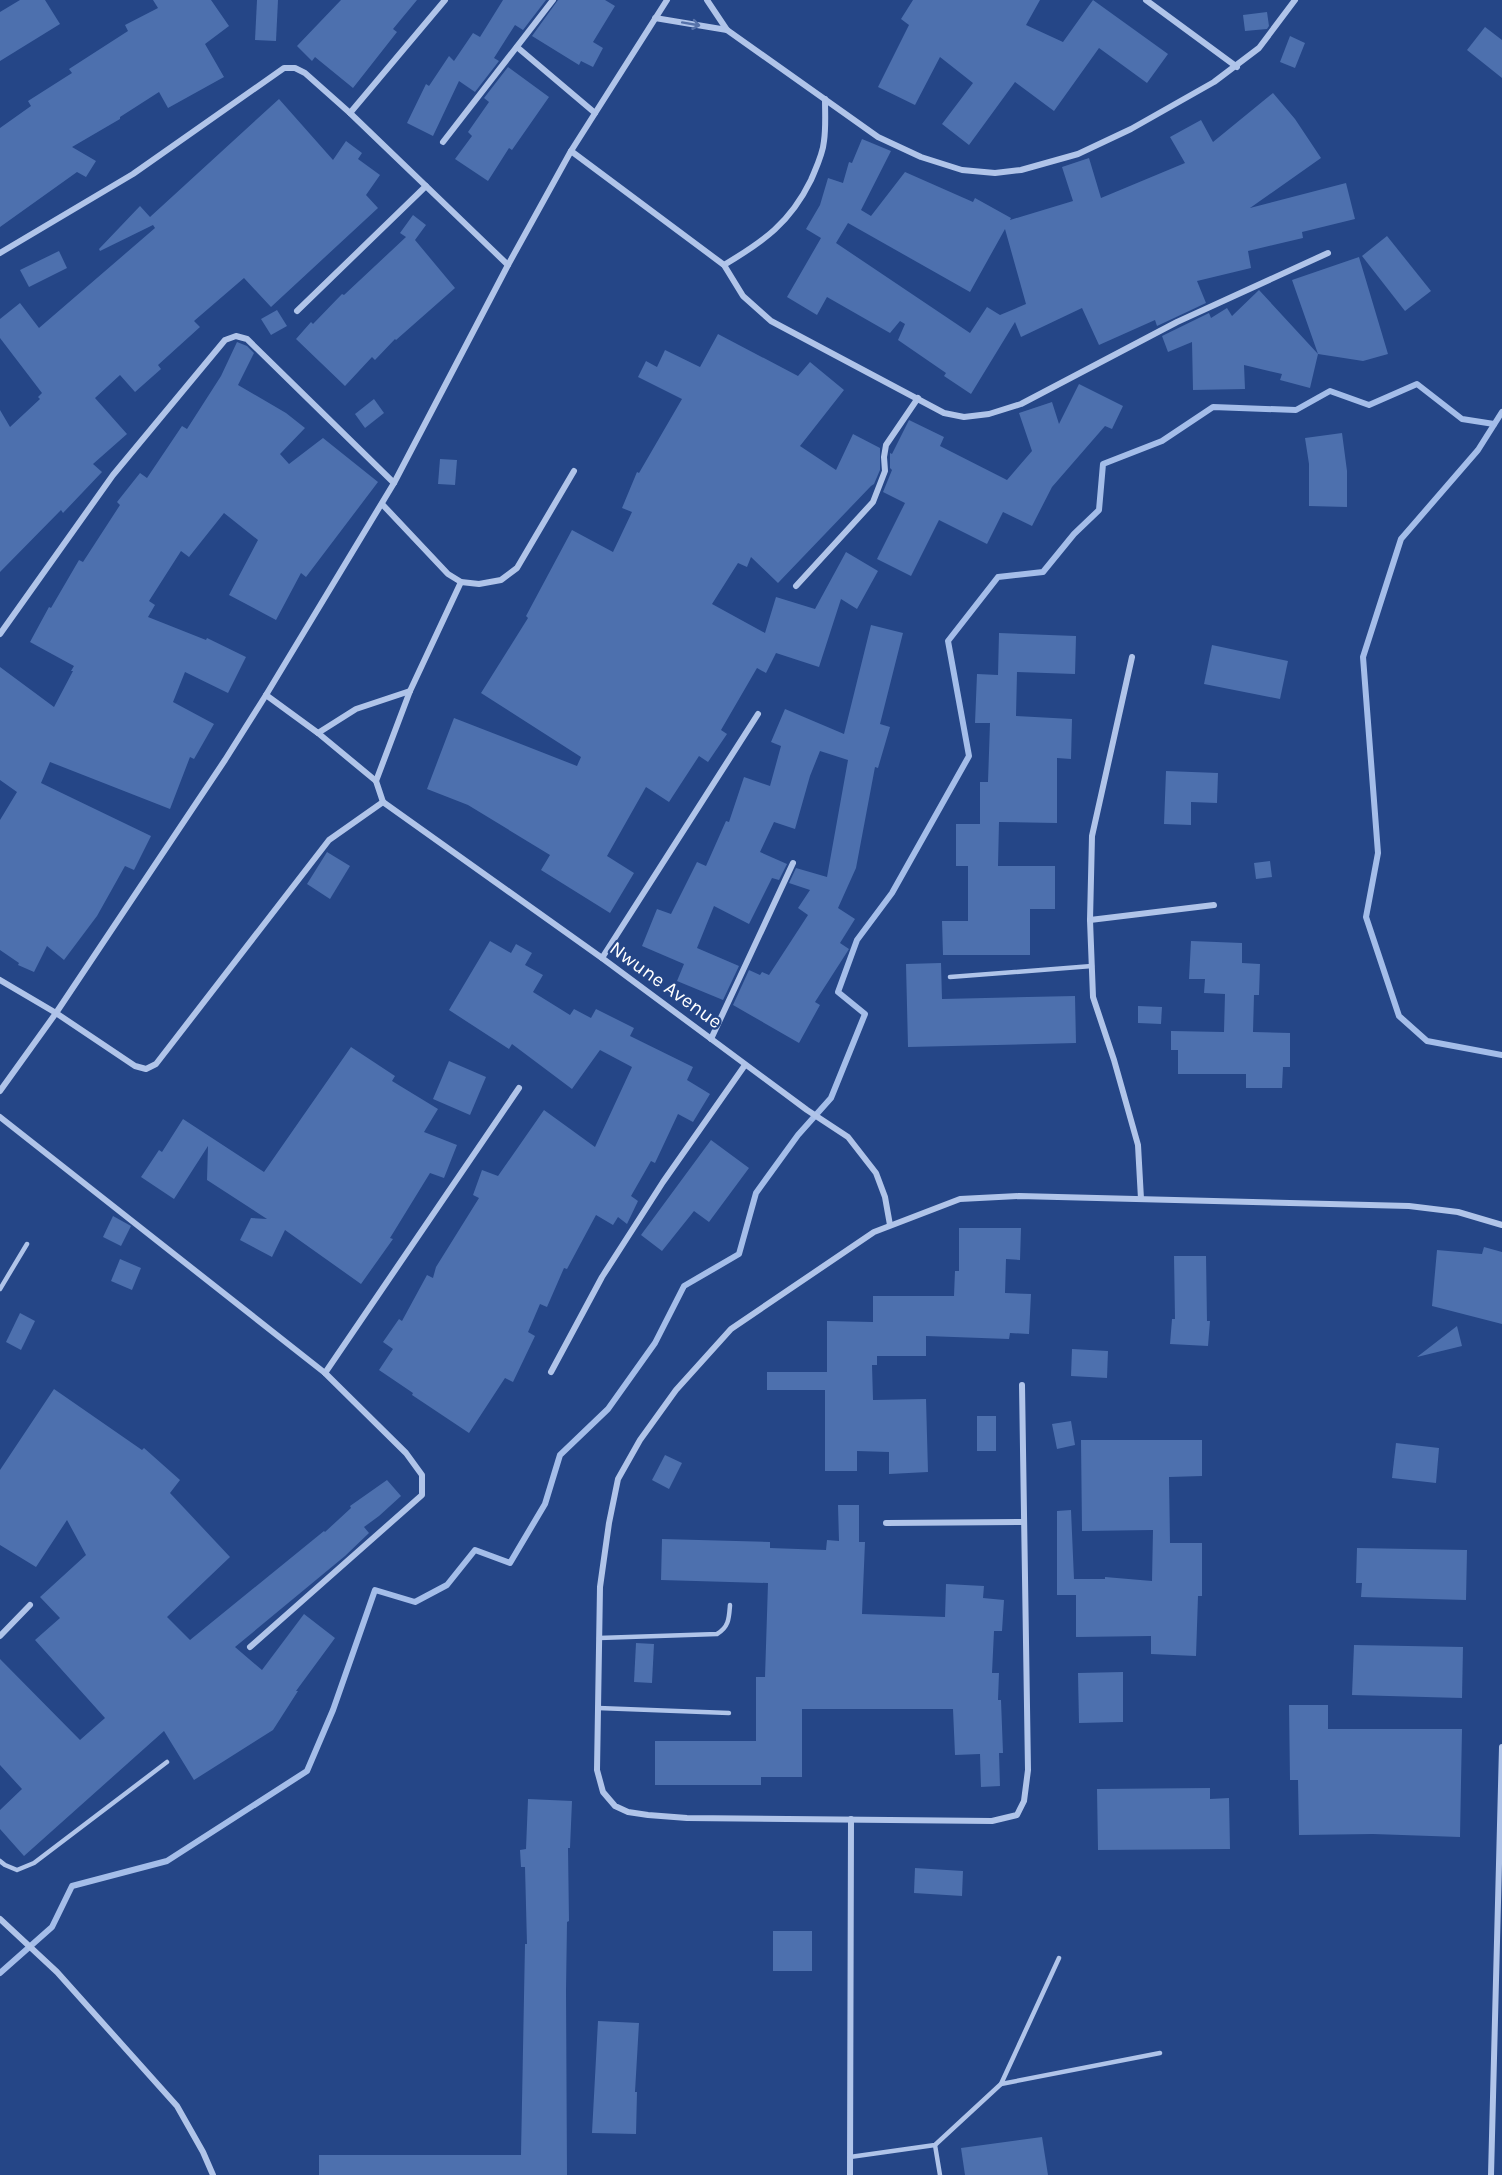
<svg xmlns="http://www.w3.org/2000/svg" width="1502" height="2175" font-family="Karla,sans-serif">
	<rect width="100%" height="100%" fill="#254687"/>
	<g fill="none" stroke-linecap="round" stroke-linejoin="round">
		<g stroke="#a4bde9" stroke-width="6">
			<path d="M1502,412L1478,450L1401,539L1363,657L1378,853L1366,917L1399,1016L1427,1041L1502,1055"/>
			<path d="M0,1973L52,1927L72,1886L167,1861L307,1771L333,1710L375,1590L415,1602L447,1585L475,1550L510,1563L545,1504L560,1455L608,1409L655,1343L684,1286L739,1254L756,1193L798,1135L831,1098L865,1014L838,992L857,940L892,893L969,756L948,641L998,577L1043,572L1074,534L1099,510L1103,464L1162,441L1213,407L1296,410L1330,391L1369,405L1417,384L1462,419L1494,424"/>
		</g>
	</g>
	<g fill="#4d70ae" fill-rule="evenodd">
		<path d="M20,0H45L60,24L0,61V12Z"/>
		<path d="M153,0H211L229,26L205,44L224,77L168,108L159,92L120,117V119L72,147L96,161L86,177L77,172L0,227V128L31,106L28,101L72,73L69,69L128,31L125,25L158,8Z"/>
		<path d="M257,0H278L276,41L255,40Z"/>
		<path d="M341,0H417L393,29L397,32L353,88L315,57L312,61L297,46Z"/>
		<path d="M503,0H546L523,30L515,25L494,58L499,61L475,92L459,81L433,136L407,123L426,84L429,86L449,56L454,61L473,33L480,37Z"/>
		<path d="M558,0H605L615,6L593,42L603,48L593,67L581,61L579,65L532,36Z"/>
		<path d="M913,0H1040L1026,25L1063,42L1093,0L1168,54L1147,83L1099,48L1054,111L1015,82L969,145L942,124L973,83L940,57L915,105L878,87L909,25L901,19Z"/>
		<path d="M1267,12L1269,26L1267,29L1245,31L1243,15Z"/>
		<path d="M1485,27L1502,40V78L1467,50Z"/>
		<path d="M1290,36L1305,43L1295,68L1280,62Z"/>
		<path d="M508,67L549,97L512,150L509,148L488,181L455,159L472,136L468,132L489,102L484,98Z"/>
		<path d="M1273,93L1295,119L1321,158L1250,208L1346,183L1355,219L1302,232L1303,238L1248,251L1251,268L1197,281L1206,303L1157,326L1155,320L1099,345L1082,308L1021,337L1015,322L971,394L944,376L946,373L898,340L905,324L900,321L890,333L827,297L817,315L787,297L821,238L806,229L820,205L828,178L843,183L849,162L852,163L862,139L891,151L861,210L871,216L905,172L973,202L975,198L1011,218L1010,220L1073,201L1062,167L1089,158L1101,198L1185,163L1170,137L1201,120L1213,142ZM848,223L970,292L1005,229L1026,304L1000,315L987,307L970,333L836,243Z"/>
		<path d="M279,99L333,160L346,141L362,153L358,159L380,175L366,195L378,208L271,307L244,278L194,321L200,327L158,365L161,369L135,392L120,375L95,398L127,434L93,464L102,472L63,513L61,510L0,572V410L10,427L40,399L38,397L42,393L0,338V319L20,303L39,328L155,228L153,225L100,251L99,249L140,206L150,217Z"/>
		<path d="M413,215L426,225L415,240L455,288L396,340L395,339L375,360L372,357L345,386L296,339L311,322L313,324L342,294L344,295L406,237L400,233Z"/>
		<path d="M1387,236L1431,291L1405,311L1362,256Z"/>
		<path d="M59,251L67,268L29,287L20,270Z"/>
		<path d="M1359,257L1388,354L1363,361L1318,354L1310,388L1280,380L1282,374L1244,365L1245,389L1193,390L1192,342L1168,352L1162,336L1209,313L1211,318L1227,308L1232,316L1259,290L1318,354L1292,280Z"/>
		<path d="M277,310L287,326L271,335L261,319Z"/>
		<path d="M718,334L798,376L810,362L844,390L800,446L836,470L853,434L880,448V470L874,484L871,486L778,583L751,557L747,567L738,563L712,604L765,633L776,597L815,609L846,552L878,571L857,609L841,599L819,667L776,653L766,673L757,668L721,730L727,734L708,762L699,756L669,802L646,787L607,856L634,873L610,913L541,870L550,855L468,805L427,789L454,718L577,766L581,757L481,693L528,618L526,616L572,530L613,552L632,512L622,508L637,472L639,473L682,399L638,377L646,361L657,367L665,350L700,367Z"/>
		<path d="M237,342L247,346L254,353L238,385L286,413L305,428L280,454L289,464L323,438L378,482L306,577L301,573L276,620L229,595L258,540L224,513L189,557L181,551L149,601L155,605L148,617L206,640L207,638L246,657L228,693L185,672L173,702L214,724L194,759L190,757L170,809L50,762L41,783L151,836L134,870L125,866L97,916L64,960L47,946L34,972L18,965L19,963L0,950V820L17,792L0,780V667L54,707L73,671H71L74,666L30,642L49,607L51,608L79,560L83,562L120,505L117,502L140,473L147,478L182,426L187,429L221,376Z"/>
		<path d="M1079,384L1123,406L1112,429L1105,426L1052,487L1032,526L1003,512L987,544L939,520L911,576L877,559L905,503L883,492L892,470L890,468V453L892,454L909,420L944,437L940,446L1007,480L1032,451L1019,413L1052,402L1059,424Z"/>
		<path d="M374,399L384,413L365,428L355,414Z"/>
		<path d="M1342,433L1347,471V507L1309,506V464L1305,438Z"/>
		<path d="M440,459L457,460L455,485L438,484Z"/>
		<path d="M871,625L903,633L880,724L890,727L878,768L875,767L856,868L838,908L855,919L840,943L849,949L815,1002L820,1005L799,1043L733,1005L749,970L760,975L762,972L769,975L808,915L798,908L810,890L789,883L796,868L827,877L848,760L820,751L810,776L795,829L774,822L760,852L787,864L779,880L772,878L749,924L714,906L697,948L739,966L723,1000L677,981L684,964L642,946L657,909L671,914L697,862L706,866L726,821L729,822L744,777L770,786L781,746L771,742L785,709L844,734Z"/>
		<path d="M999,633L1076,636L1075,674L1017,672L1016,716L1072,719L1071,759L1057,758V823L999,822L998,866H1055V909H1030V955H943L942,921H968V866H956V824H980V782H988L990,723H975L977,674L998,675Z"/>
		<path d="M1212,645L1288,661L1280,699L1204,684Z"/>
		<path d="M1166,771L1218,773L1217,803L1191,802V825L1164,824Z"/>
		<path d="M327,852L350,866L330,899L307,884Z"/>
		<path d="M1270,861L1272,877L1256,879L1254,863Z"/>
		<path d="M490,941L511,953L516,944L532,953L525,965L543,975L533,992L570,1015L574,1009L591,1018L596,1009L634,1028L630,1036L693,1067L687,1080L710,1094L693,1122L678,1114L655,1163L651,1161L631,1196L638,1201L627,1224L618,1217L613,1225L596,1215L567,1269L564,1268L547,1307L540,1304L528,1332L535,1336L513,1382L505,1378L469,1433L412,1395L413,1393L379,1370L393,1349L383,1342L399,1319L402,1321L427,1275L433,1278L436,1267L479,1198L473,1195L482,1170L498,1176L544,1110L595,1147L632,1067L600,1050L572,1089L512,1044L509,1049L449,1010Z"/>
		<path d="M1191,941L1242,943V963L1260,964L1259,995H1254L1253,1032L1290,1033V1067H1283L1282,1088H1246V1074H1178V1050H1171V1031L1224,1032L1225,994L1204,993L1205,979H1189Z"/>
		<path d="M941,963L942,999L1075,996L1076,1043L908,1047L906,964Z"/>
		<path d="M1138,1006L1162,1007L1161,1024L1138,1023Z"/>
		<path d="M351,1047L395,1076L392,1081L438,1109L424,1132L457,1145L444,1178L430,1173L390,1238L393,1239L361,1284L285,1230L272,1257L240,1240L251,1218L267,1219L207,1180L208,1146L174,1199L141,1177L159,1150L162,1152L183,1119L264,1172Z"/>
		<path d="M449,1061L486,1077L470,1115L433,1099Z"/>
		<path d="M711,1140L749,1168L709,1222L694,1211L662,1251L641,1235Z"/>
		<path d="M113,1216L131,1226L121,1246L103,1237Z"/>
		<path d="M959,1228H1021L1020,1260L1006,1259L1005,1293L1031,1294L1029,1334L1010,1333L1009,1339L926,1336V1356H877V1365H872L873,1400L926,1399L928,1472L889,1474V1452L857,1451V1471H825V1390H767V1372H827V1321L873,1322V1296H954L955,1271H959Z"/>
		<path d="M1484,1247L1502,1252V1324L1432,1306L1437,1250L1482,1254Z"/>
		<path d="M1174,1256H1206L1207,1321H1210L1208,1346L1170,1344L1172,1319H1175Z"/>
		<path d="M120,1259L141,1268L132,1290L111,1281Z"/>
		<path d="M20,1313L35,1321L21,1350L6,1342Z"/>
		<path d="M1457,1326L1462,1346L1417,1357Z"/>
		<path d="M1072,1349L1108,1351L1107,1378L1071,1376Z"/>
		<path d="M54,1389L142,1450L144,1448L180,1480L170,1493L230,1557L167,1617L190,1640L324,1531L325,1532L351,1508L350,1506L387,1480L401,1496L379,1516L364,1527L369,1533L345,1556L235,1647L262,1670L304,1614L335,1638L296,1691H298L273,1730L194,1780L164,1731L24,1856L0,1829V1810L22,1789L0,1765V1659L80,1740L105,1718L35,1640L60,1618L40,1597L86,1555L67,1520L36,1567L0,1545V1470Z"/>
		<rect x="977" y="1416" width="19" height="35"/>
		<path d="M1071,1421L1075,1445L1057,1449L1052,1424Z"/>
		<path d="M1081,1440H1202V1476L1169,1477L1170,1543H1202V1596H1198L1196,1656L1151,1654V1636L1076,1637V1595H1057V1511L1071,1510L1074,1579H1105V1577L1152,1581L1153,1530L1082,1531Z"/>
		<path d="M1396,1443L1439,1448L1436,1483L1392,1478Z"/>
		<path d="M665,1455L682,1463L669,1489L652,1480Z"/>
		<path d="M838,1505H859V1542H865L862,1614L945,1617L946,1584L984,1586L983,1598L1004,1600L1002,1631H994L992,1673H999L998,1700H1001L1003,1753H999L1000,1786L981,1787L980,1754L955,1755L953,1709H802V1777H761V1785H655V1741H756V1677H765L768,1583L661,1580L662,1539L770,1542V1548L826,1550L827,1540L839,1541Z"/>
		<path d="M1357,1548L1467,1550L1466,1600L1361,1597L1362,1583H1356Z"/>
		<path d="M636,1643L654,1644L652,1683L634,1682Z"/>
		<path d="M1354,1645L1463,1647L1462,1698L1352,1695Z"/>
		<path d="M1123,1672V1722L1079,1723L1078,1673Z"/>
		<path d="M1289,1705H1328V1729H1462L1460,1837L1373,1834L1299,1835L1298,1780H1290Z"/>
		<path d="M1210,1788V1799L1229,1798L1230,1849L1098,1850L1097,1789Z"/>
		<path d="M528,1799L572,1801L570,1848H568L569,1921L567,1922L566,1990L567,2175H319V2155H521L525,1944H527L525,1867H521L520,1850L526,1849Z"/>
		<path d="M915,1868L963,1871L962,1896L914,1893Z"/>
		<rect x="773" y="1931" width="39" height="40"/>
		<path d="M598,2021L639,2023L635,2092H637L636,2134L592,2133Z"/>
		<path d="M1042,2137L1048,2175H965L961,2148Z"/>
	</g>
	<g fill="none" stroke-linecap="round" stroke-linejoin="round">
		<g stroke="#b0c4e9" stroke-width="4.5">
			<path d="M950,977L1092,966"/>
			<path d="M0,1289L27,1244"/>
			<path d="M599,1638L717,1634C729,1627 729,1618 730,1605"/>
			<path d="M598,1708L729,1713"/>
			<path d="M0,1861L5,1865L17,1870L34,1863L167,1762"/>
			<path d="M1001,2084L1160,2053"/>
			<path d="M935,2145L940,2175"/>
			<path d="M850,2157L935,2145L1001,2084L1059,1958"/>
		</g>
		<g stroke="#b0c4e9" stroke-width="6">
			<path d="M707,0L727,30L878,137L921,157L962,170L995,173L1021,170L1078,154L1131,129L1214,82L1259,48L1295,0"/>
			<path d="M1146,0L1237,67"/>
			<path d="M655,18L727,30"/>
			<path d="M517,47L595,113"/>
			<path d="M350,113L445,0"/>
			<path d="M443,142L553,0"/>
			<path d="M571,151L724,265L743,296L771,321L944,413L964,417L989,414L1021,404L1177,322L1328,253"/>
			<path d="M0,253L133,174L284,68H295L305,73L350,113L508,265"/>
			<path d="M724,265C764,241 790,223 811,180C816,168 823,154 824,141C826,127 825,113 825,99"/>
			<path d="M297,311L426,186"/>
			<path d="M382,504L448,574L461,582L479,584L501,580L517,568L574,471"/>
			<path d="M796,586L873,502L885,471L884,457L886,445L918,398"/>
			<path d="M0,634L113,475L225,340L236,336L247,339L394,483"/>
			<path d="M1132,657L1092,836L1090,920L1093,997L1114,1060L1138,1145L1141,1199"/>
			<path d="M266,695L318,733L356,709L410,691"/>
			<path d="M318,733L376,781"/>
			<path d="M383,802L602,958L807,1110L848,1137L876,1173L885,1197L890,1225"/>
			<path d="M383,802L376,781L410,691L461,582"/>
			<path d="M1090,920L1214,905"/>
			<path d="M602,958L758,714"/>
			<path d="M0,980L56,1013L135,1066L146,1069L156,1064L329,840L383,802"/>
			<path d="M711,1039L793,863"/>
			<path d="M0,1091L56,1013L225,760L266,695L394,483L508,265L571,151L667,0"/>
			<path d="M0,1117L325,1373L406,1453L422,1475V1495L250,1647"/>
			<path d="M551,1372L602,1277L663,1182L745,1065"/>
			<path d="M325,1373L519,1088"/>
			<path d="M1022,1385L1028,1770L1024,1801L1017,1815L992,1821L687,1818L648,1815L628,1812L615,1806L603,1792L597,1770L600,1587L609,1523L618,1479L640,1440L676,1390L731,1329L874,1232L960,1199L1019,1196L1409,1206L1458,1212L1502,1225"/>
			<path d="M886,1523L1024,1522"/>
			<path d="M0,1636L30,1605"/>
			<path d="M0,1919L57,1972L177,2106L203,2152L213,2175"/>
			<path d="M850,2175L851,1819"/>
			<path d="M1491,2175L1502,1747"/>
		</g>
	</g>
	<defs><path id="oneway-shaft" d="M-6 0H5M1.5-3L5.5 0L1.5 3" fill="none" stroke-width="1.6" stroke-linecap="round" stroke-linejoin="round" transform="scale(1.5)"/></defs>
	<use stroke="#5672a9" href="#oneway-shaft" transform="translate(691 24) rotate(10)"/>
	<g text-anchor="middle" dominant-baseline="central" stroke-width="4.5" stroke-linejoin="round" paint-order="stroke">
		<g font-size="20" fill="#fff" stroke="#254687">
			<text transform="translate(666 985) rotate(36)">Nwune Avenue</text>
		</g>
	</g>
</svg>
